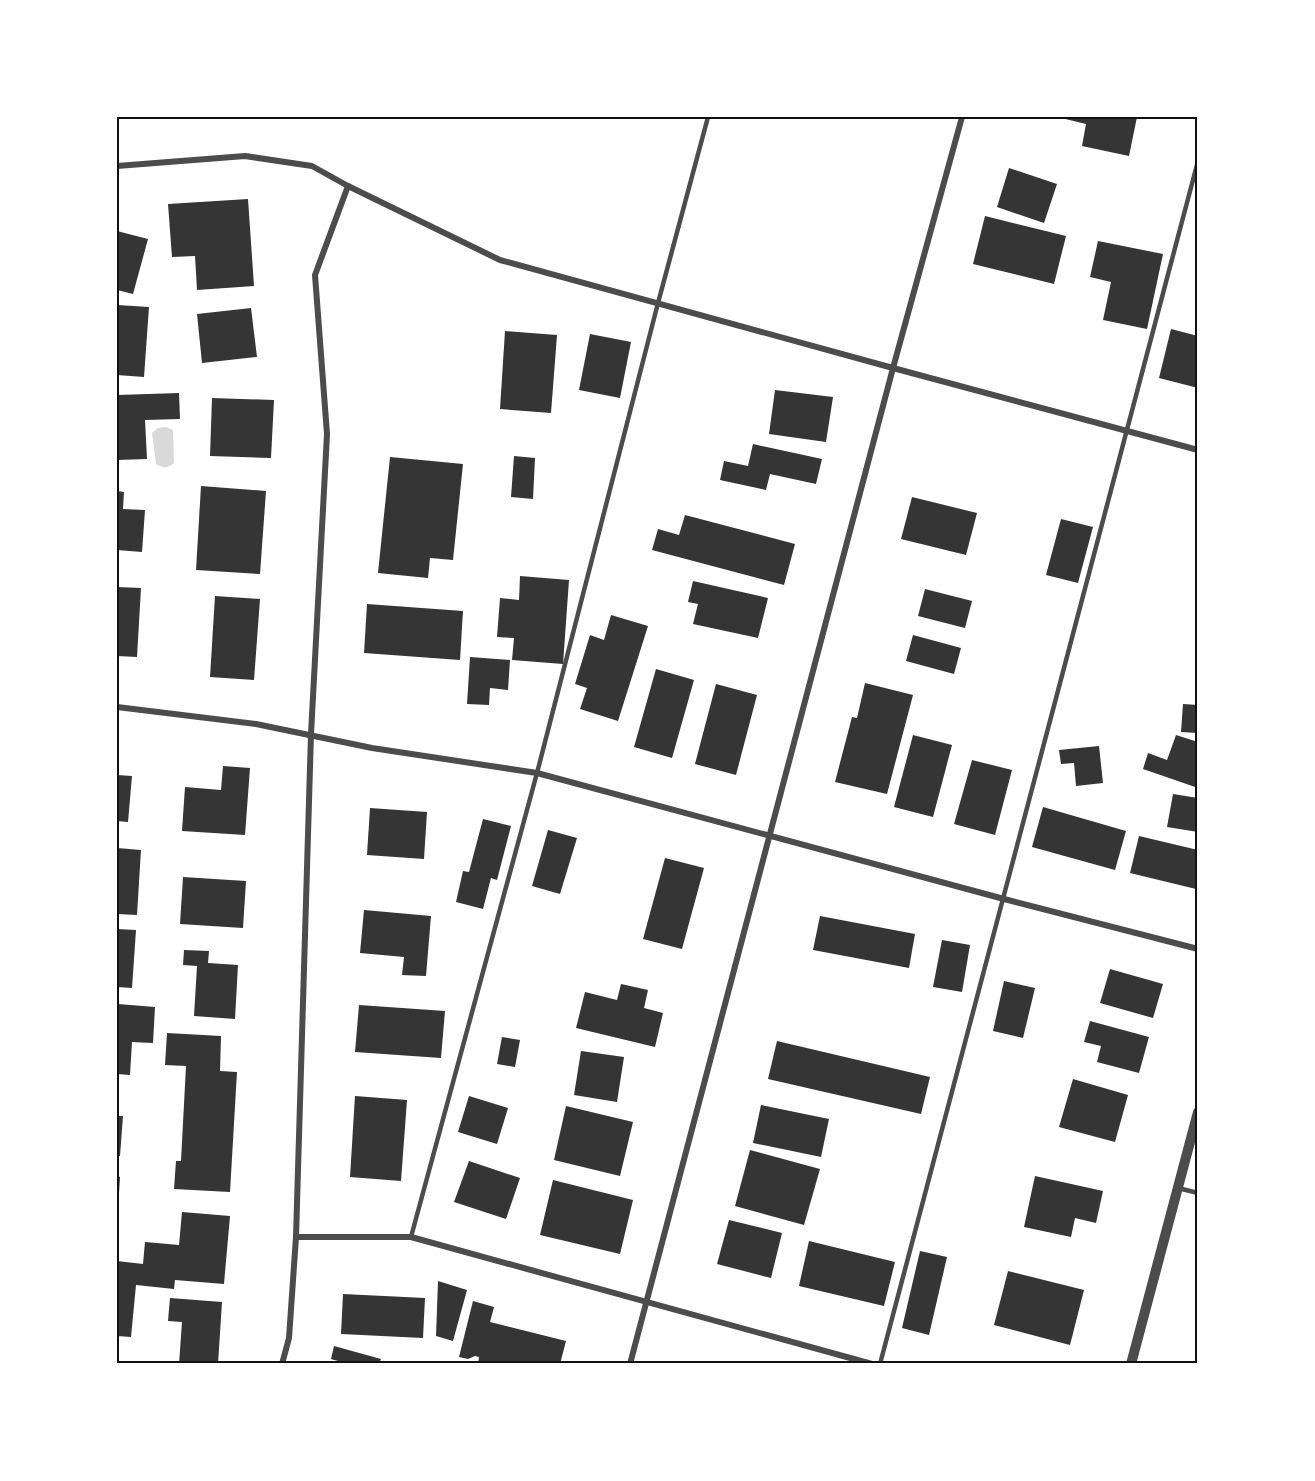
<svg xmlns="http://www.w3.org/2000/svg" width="1315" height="1481" font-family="'Titillium Web',sans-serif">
	<rect width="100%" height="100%" fill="#fff"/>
	<path fill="#d9d9d9" d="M166,427L173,430L174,463C169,468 162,468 156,464L152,433L158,428Z"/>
	<g fill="#353535">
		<path d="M1057,117H1137L1129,156L1082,146L1086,124Z"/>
		<path d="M1009,168L1057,184L1044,223L997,207Z"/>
		<path d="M248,199L254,286L197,290L195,256L172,257L168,204Z"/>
		<path d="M985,216L1066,236L1054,284L973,264Z"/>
		<path d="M117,231L148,239L133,294L117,290Z"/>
		<path d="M1098,241L1163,254L1147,329L1103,320L1111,282L1090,277Z"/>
		<path d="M117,305L149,307L144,377L117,375Z"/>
		<path d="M251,308L257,357L202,363L197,314Z"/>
		<path d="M1171,329L1198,336V388L1159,378Z"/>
		<path d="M505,331L557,335L551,413L500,409Z"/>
		<path d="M590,334L631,342L620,398L579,390Z"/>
		<path d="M775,390L833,397L826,442L769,434Z"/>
		<path d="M179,393L180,419L145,420L147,459L117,460V395Z"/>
		<path d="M212,398L274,400L271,458L210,456Z"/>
		<path d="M753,444L822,459L816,484L770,474L766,490L720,480L724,461L748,466Z"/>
		<path d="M514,456L535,458L533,499L511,497Z"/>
		<path d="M390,457L463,464L453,560L430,558L428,578L378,573Z"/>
		<path d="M201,486L266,491L260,574L196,570Z"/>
		<path d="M117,491L124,492L123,509L145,510L142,552L117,550Z"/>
		<path d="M912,497L977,513L966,555L901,539Z"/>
		<path d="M685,515L795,544L784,585L652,550L658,529L679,535Z"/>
		<path d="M1061,519L1093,527L1078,583L1046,575Z"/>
		<path d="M520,576L569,580L563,664L512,660L514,638L497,637L500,598L519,600Z"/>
		<path d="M693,581L768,598L758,638L693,624L698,604L688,602Z"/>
		<path d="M117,587L141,588L137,657L117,656Z"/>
		<path d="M925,589L972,601L965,628L918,616Z"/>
		<path d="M215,596L260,599L254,680L210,677Z"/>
		<path d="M367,604L463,611L460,660L364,653Z"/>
		<path d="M611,615L648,626L618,721L580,709L587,688L575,684L590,635L604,640Z"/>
		<path d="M913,635L961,648L954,674L906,661Z"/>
		<path d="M470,657L510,660L508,690L490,688L489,705L467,704Z"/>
		<path d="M656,669L694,680L672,758L634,747Z"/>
		<path d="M865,683L913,695L887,794L835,782L852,717L857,718Z"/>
		<path d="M716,684L757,695L736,775L695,764Z"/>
		<path d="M1183,704L1198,705V733L1181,732Z"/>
		<path d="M913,735L952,745L933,817L894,807Z"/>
		<path d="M1176,735L1198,742V788L1143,769L1148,753L1167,760Z"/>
		<path d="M1099,746L1103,783L1076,786L1074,763L1061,764L1059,750Z"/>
		<path d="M972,760L1012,770L995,835L954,824Z"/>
		<path d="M223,766L250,768L245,835L182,831L185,787L221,790Z"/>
		<path d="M117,775L132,776L128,822L117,821Z"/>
		<path d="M1173,794L1198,798V832L1167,827Z"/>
		<path d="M1043,807L1126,831L1115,870L1032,847Z"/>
		<path d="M370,808L427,812L424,859L367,855Z"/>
		<path d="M483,819L511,826L497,880L491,878L483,909L456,902L463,871L469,872Z"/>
		<path d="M548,830L577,838L560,894L532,886Z"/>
		<path d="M1139,836L1198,850L1196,889L1130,873Z"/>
		<path d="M117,848L141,850L137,915L117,914Z"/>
		<path d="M665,858L704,868L682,949L643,939Z"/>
		<path d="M183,877L246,881L243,928L180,924Z"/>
		<path d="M364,910L431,916L426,976L402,975L404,957L360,953Z"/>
		<path d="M820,916L915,934L909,968L813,950Z"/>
		<path d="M117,929L136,930L132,988L117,987Z"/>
		<path d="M942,940L970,945L962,992L933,987Z"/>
		<path d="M184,950L209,951L208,963L238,965L235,1019L194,1016L197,966L183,965Z"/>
		<path d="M1110,969L1163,984L1153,1018L1100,1003Z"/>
		<path d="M1004,981L1035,988L1023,1038L993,1031Z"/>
		<path d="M621,984L648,990L644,1008L663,1013L655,1047L576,1028L585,992L617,1000Z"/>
		<path d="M118,1004L155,1007L153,1043L132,1042L130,1075L117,1074Z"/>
		<path d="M359,1005L445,1011L441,1058L355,1052Z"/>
		<path d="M1090,1021L1149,1037L1139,1073L1097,1062L1101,1046L1084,1042Z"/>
		<path d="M167,1033L221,1036L220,1071L237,1072L230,1192L174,1189L176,1161H181L186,1066L165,1065Z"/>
		<path d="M502,1037L520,1040L515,1067L497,1064Z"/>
		<path d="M777,1041L930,1077L921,1114L768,1079Z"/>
		<path d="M581,1051L624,1057L617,1102L574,1095Z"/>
		<path d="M1073,1079L1128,1095L1115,1142L1059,1127Z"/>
		<path d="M355,1096L407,1100L401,1181L350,1177Z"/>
		<path d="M469,1096L508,1108L497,1144L458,1132Z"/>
		<path d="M761,1105L829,1119L821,1157L753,1143Z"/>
		<path d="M566,1106L633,1122L620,1176L554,1160Z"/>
		<path d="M117,1116H123L120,1156H117Z"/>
		<path d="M750,1150L820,1169L804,1225L735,1206Z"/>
		<path d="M469,1161L520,1178L506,1219L454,1202Z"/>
		<path d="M117,1176L120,1177L119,1193H117Z"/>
		<path d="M1035,1176L1103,1191L1096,1223L1075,1218L1071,1237L1024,1227Z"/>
		<path d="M553,1180L633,1200L620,1254L540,1235Z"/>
		<path d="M182,1212L230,1216L224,1284L175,1280L174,1289L136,1285L131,1337L117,1336V1261L143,1264L145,1242L179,1245Z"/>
		<path d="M729,1220L782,1233L771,1278L717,1264Z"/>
		<path d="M809,1241L895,1262L884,1306L799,1286Z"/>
		<path d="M920,1251L947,1257L929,1335L902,1328Z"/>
		<path d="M1008,1271L1084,1290L1070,1345L994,1325Z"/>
		<path d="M438,1281L467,1290L453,1341L436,1336Z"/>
		<path d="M343,1294L425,1298L423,1338L341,1334Z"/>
		<path d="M170,1298L222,1302L218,1364H179L182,1322L168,1321Z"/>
		<path d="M473,1301L494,1307L490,1322L566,1341L560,1364H478L479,1357L475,1356L468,1359L459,1357Z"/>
		<path d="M334,1346L381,1359L379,1364H338V1361L331,1359Z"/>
	</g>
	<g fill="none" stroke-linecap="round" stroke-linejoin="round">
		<g stroke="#4c4c4c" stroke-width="4.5">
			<path d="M1178,1188L1198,1193"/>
			<path d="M411,1237L537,773L658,303L708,117"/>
			<path d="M880,1364L1198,161"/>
		</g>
		<g stroke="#4c4c4c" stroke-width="6">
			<path d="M117,166L245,156L312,166L348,186L500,260L893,368L1198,450"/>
			<path d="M117,707L256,724L372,748L537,773L1004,899L1198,949"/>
			<path d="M296,1237H411L872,1364"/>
			<path d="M282,1364L289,1338L296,1237L311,734L327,434L315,275L348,186"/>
			<path d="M630,1364L893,368L962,117"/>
		</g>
		<path stroke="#4c4c4c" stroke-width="10" d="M1131,1364L1198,1112"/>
	</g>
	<rect width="1315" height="1481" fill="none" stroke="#ffffff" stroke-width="237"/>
	<rect x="118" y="118" width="1078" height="1244" fill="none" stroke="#111" stroke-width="2"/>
</svg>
